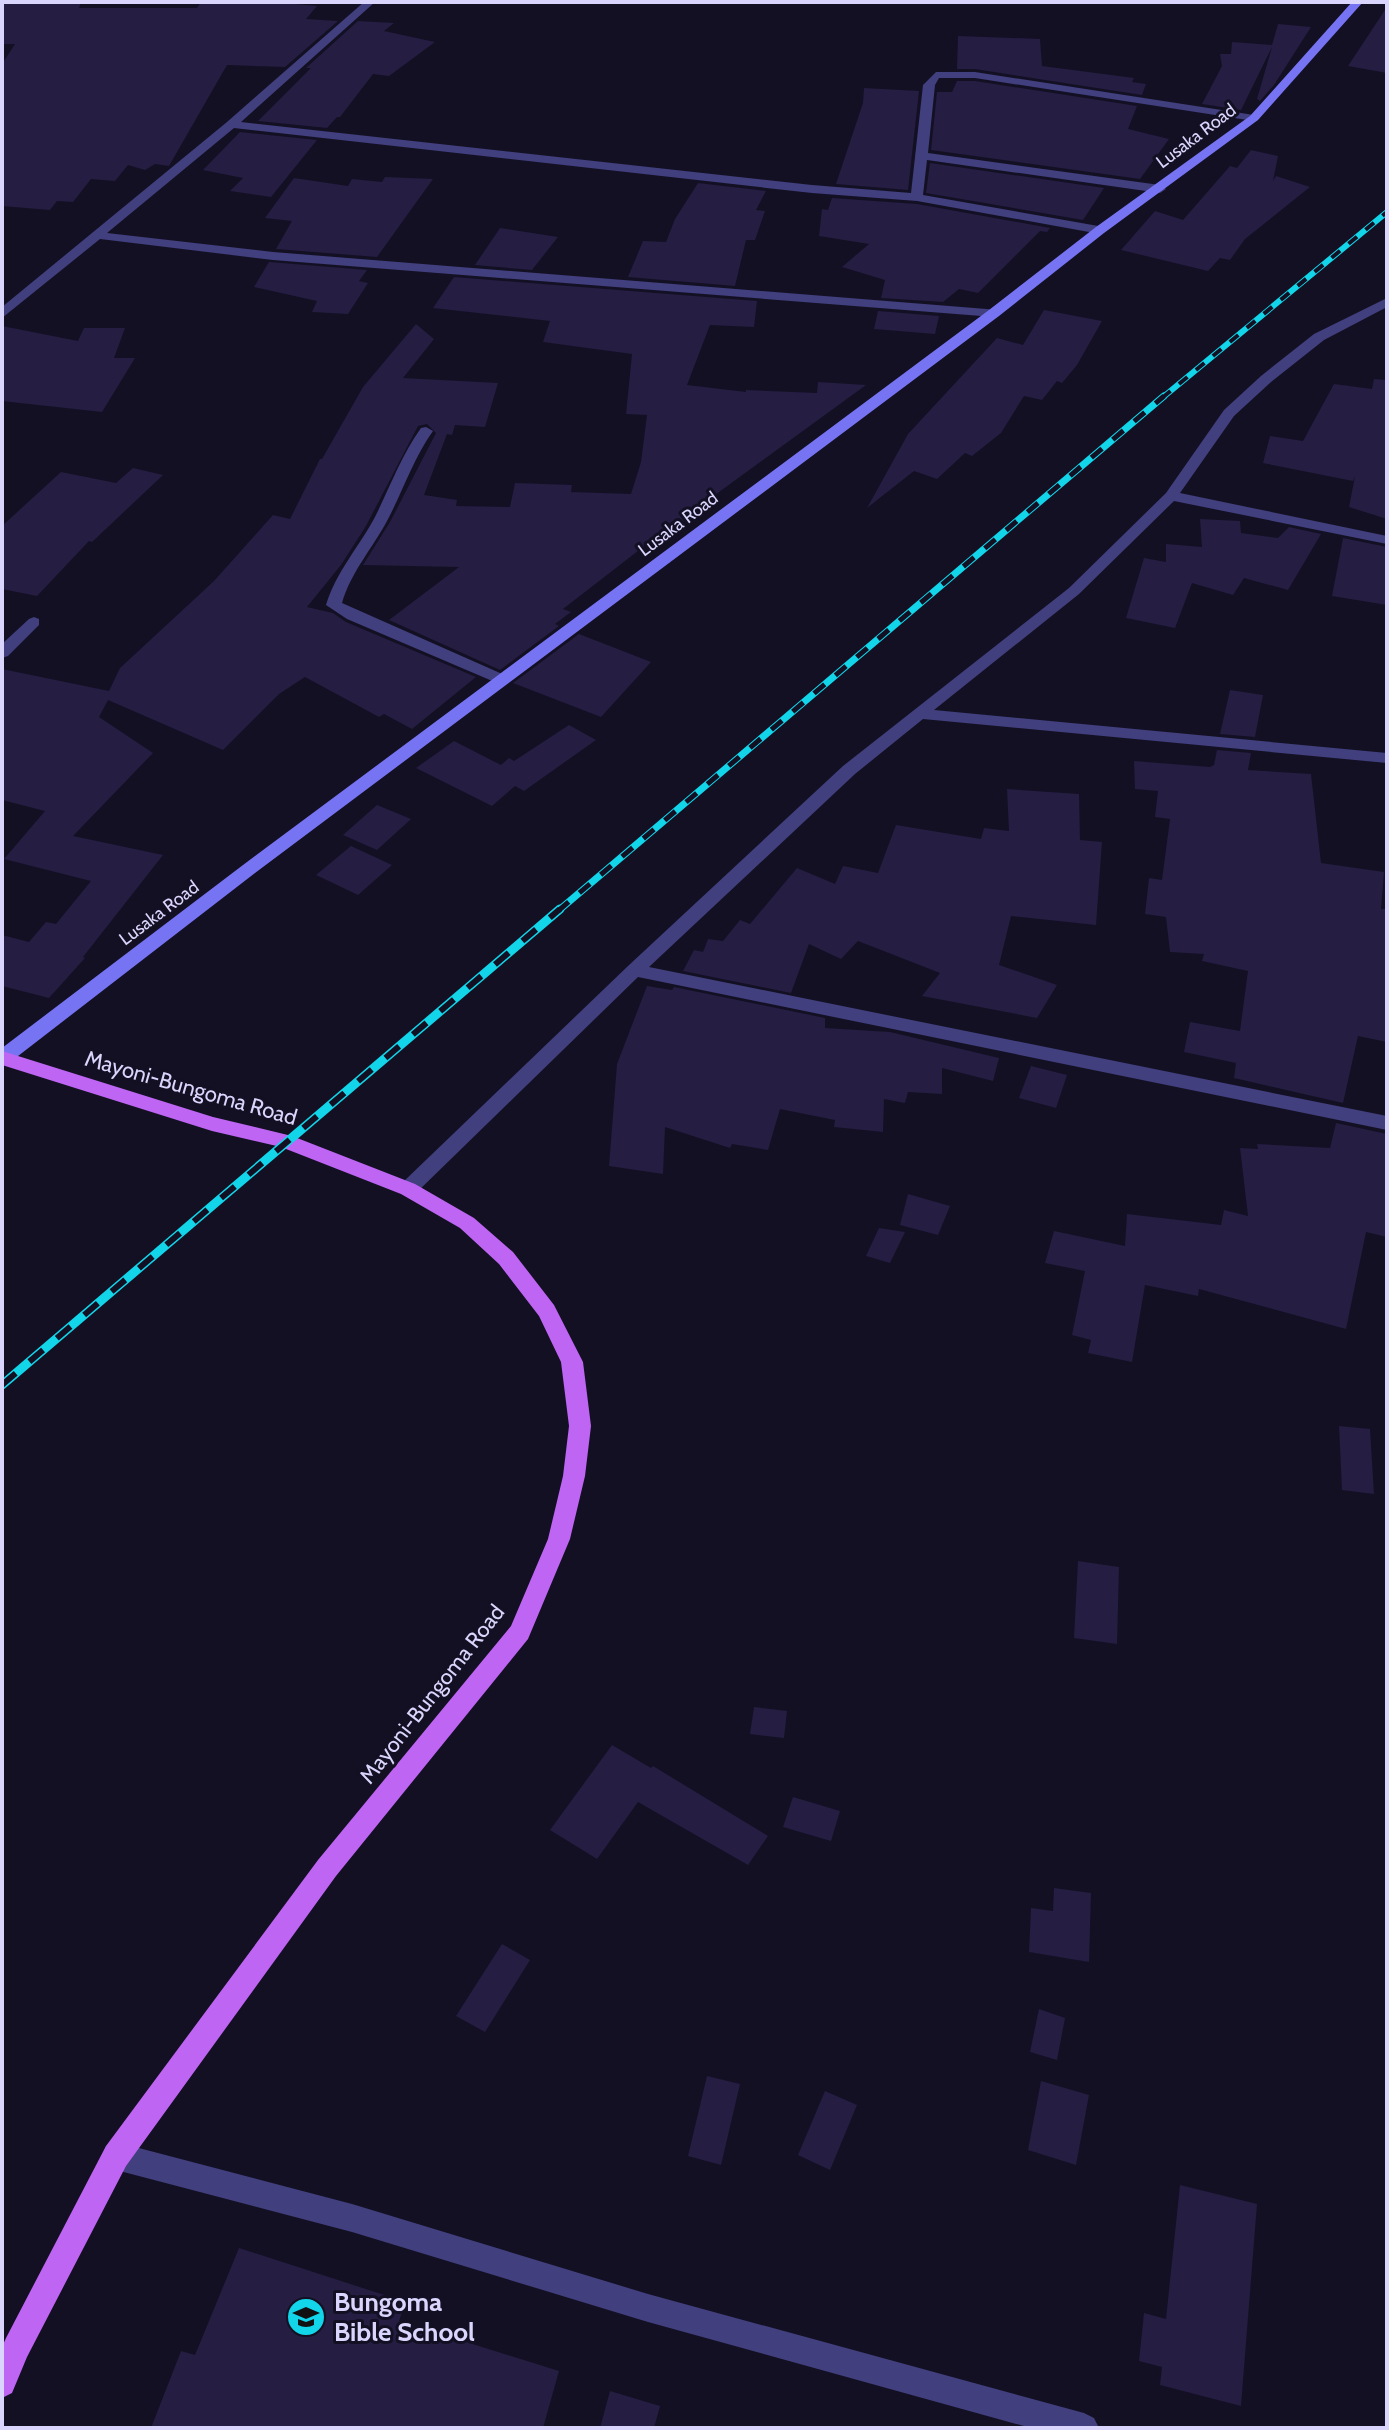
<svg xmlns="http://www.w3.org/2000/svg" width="1389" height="2430" font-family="Cabin,sans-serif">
	<rect width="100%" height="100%" fill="#131023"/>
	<g fill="#251d42">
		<path d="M81,2L79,8H197L201,2H275L317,6L306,19L338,21L285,67L227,65L169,166L155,164L145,170L128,165L115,181L91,179L73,202L57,201L50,210L2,206V64L15,44H2V3Z"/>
		<path d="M1387,7V73L1348,66Z"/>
		<path d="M358,21L394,23L384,31L435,42L389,76L373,74L340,117H337L327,128L258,121L311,68H306Z"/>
		<path d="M1278,24L1311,27L1274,85L1260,101L1257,99L1272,47L1241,110L1202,104L1222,66L1220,54H1231L1232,42L1272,45Z"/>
		<path d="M958,36L1040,39L1042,66L1134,78L1132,82L1146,84L1142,95L975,69H957Z"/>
		<path d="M957,81H975L1137,106L1128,129L1169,139L1140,179L931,150L937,92H952Z"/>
		<path d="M864,88L919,91L908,190L836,184L863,103Z"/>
		<path d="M240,132L317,140L271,197L230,191L243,178L203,170Z"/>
		<path d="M1251,150L1278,156L1273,181L1276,176L1310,187L1245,239L1230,260L1220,258L1208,271L1121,250L1155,211L1183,220L1230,166L1237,168Z"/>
		<path d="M930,163L1104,188L1083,220L926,193Z"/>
		<path d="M385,177L433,179L377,257L276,249L292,221L265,218L294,178L348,186L352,179L382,182Z"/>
		<path d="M698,183L766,191L756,210L765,211L755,240H746L735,286L628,277L643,241L666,242L675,219Z"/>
		<path d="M832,198L917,204L1050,228L1047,232L1040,231L978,293L959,289L943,302L881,298L885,280L842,267L869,244L819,236L822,209L828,210Z"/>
		<path d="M500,228L558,237L532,270L475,265Z"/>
		<path d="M269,262L367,270L359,281L368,283L348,314L312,312L317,301L254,287Z"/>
		<path d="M454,277L757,301L754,327L710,325L687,385L746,392V390L817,393L818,382L866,385L693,511L686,508L682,530H665L563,609L571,612L555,624L559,626L500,670L389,620L459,567L363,565L390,522L436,433L427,424L418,426L366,526L341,565L307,607L333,613L346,622L476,677L412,729L384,714L379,717L305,677L279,694L223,750L108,700L99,717L153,753L73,836L163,855L83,957L85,958L49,998L2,986V935L29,942L46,922L56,924L91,881L4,859L45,811L2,800V669L109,691L120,668L214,581L273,515L290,519L320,459H322L363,387L416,324L434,339L403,378L498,383L485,427L455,425L452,435L447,434L424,495L457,500L456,506L510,507L515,483L572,485L571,492L631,494L641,462L647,415L626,414L632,354L543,342L550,321L433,308Z"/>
		<path d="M1044,310L1102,321L1077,365L1062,383L1057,381L1042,400L1024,396L1001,433L972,456L965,453L937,479L914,471L867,508L908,434L997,338L1023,345Z"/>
		<path d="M878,311L939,316L935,334L874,329Z"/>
		<path d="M2,326L78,341L84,328H125L114,358H135L102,412L2,401Z"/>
		<path d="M1374,379L1387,380V519L1349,507L1355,476L1353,481L1263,463L1270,436L1303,441L1334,384L1372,389Z"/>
		<path d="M133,468L163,475L92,542L89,541L37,596L2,589V526L61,472L116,483Z"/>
		<path d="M1200,519L1240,521L1241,533L1278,538L1289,527L1321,534L1288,590L1244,578L1233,595L1192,583L1175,628L1126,618L1144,558L1166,562V544L1202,547Z"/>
		<path d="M1343,538L1387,547V605L1332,596Z"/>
		<path d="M579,634L651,662L601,717L513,683Z"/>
		<path d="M1230,690L1263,695L1255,737L1220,734Z"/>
		<path d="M569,725L596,740L524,791L515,786L492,806L416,768L454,741L501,765L509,758L514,761Z"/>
		<path d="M1217,750L1251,753L1248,770L1311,774L1321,863L1384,872L1381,909H1387V1042L1358,1036L1343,1103L1234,1078L1236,1063L1184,1052L1190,1022L1240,1031L1248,971L1202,961L1204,954L1170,952L1166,917L1145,914L1149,878L1162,880L1170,819L1155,817L1158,791L1135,789L1134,761L1210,767L1214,765Z"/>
		<path d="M1007,789L1079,794L1080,840L1102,842L1096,925L1011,916L999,965L1057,985L1037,1018L922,996L940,973L858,941L841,959L809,944L791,993L683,971L694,950L703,952L708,939L723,941L740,920L750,924L797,868L835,884L843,866L878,873L896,825L981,839L984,828L1009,831Z"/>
		<path d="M377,805L411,819L377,850L343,835Z"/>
		<path d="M351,846L392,865L358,895L316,875Z"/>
		<path d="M647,986L672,990L674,987L825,1018V1028L890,1032L999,1058L993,1081L942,1068V1094L908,1092L905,1103L884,1099L883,1132L834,1127L835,1120L780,1109L768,1150L732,1144L730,1148L665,1127L663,1174L609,1166L617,1064Z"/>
		<path d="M1031,1066L1067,1075L1056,1108L1019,1098Z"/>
		<path d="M1336,1123L1387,1134V1237L1366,1232L1346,1329L1199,1289L1198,1296L1145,1285L1132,1362L1088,1353L1091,1340L1072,1335L1085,1271L1045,1263L1054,1231L1125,1246L1127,1214L1221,1225L1224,1210L1248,1216L1240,1148L1258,1149L1257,1144L1330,1148Z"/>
		<path d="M908,1194L950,1206L938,1235L900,1225Z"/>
		<path d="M879,1228L905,1232L890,1263L866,1256Z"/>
		<path d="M1339,1426L1370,1429L1374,1494L1342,1490Z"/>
		<path d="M1078,1561L1119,1567L1117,1644L1074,1638Z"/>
		<path d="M754,1707L787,1711L784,1738L750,1734Z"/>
		<path d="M612,1745L651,1768L653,1766L768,1836L748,1865L638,1802L597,1859L550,1830Z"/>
		<path d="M793,1797L840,1811L831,1841L783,1827Z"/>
		<path d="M1054,1888L1091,1893L1089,1962L1029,1952L1031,1908L1053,1911Z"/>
		<path d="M502,1944L530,1960L485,2032L456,2016Z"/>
		<path d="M1039,2009L1065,2018L1057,2060L1030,2052Z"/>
		<path d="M707,2076L740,2084L721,2165L688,2156Z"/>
		<path d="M1041,2081L1089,2095L1076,2165L1028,2150Z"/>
		<path d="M825,2091L857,2105L830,2170L798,2155Z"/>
		<path d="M1180,2185L1257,2204L1241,2406L1160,2385L1162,2367L1139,2361L1144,2313L1166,2319Z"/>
		<path d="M239,2248L406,2302L399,2321L559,2371L543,2428H151L181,2351L195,2355Z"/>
		<path d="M610,2391L660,2406L654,2428H600Z"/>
	</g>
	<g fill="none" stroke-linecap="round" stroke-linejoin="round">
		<g fill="#413f7e" fill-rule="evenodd">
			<path d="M364,2H375L241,122L812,185L911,193L923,85L936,72H975L1254,115L1260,118L1254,121L975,78H939L935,85L928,153L1160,185L1166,189L1160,193L927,160L923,195L1104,227L1106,230L1100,234L917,201L812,193L234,128L107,233L273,252L999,310V316L994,317L273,260L100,239L2,318V307L227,122Z"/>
			<path d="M1387,298V307L1324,340L1271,382L1234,416L1180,493L1387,536V544L1174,501L1079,594L934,710L1387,753V763L923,719L855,774L649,967L1387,1116V1130L638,977L415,1194H401L398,1189L401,1184L628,966L843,766L1069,588L1166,493L1224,410L1261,376L1314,334Z"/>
			<path d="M426,427L433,431C413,459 403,491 387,521C372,549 351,572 342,603L509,677V683H497L347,619L326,605C336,572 359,547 375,517C390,487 401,456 421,428Z"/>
			<path d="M34,617L39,619V625L8,656L2,658V644L29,619Z"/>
			<path d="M116,2142L352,2204L648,2294L1084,2413L1094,2418L1099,2428H1031L648,2322L352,2232L116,2170L106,2166L102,2156L106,2146Z"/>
		</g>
		<path fill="#7774f4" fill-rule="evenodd" d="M1352,2H1363L1258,120L1104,233L999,316L255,873L9,1063L2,1065V1048L243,865L989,310L1096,227L1250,116Z"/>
		<path fill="#be65f3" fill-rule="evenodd" d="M2,1051L213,1117L292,1136L415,1184L474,1218L513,1252L554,1305L583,1362L591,1426L585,1476L570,1539L528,1639L336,1876L126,2166L27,2357L12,2393L2,2398V2347L6,2338L106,2146L318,1860L511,1626L548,1539L563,1476L569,1426L561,1362L539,1316L499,1264L460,1228L401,1194L281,1147L212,1131L2,1065Z"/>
		<defs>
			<path id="rail-far2" d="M1162,398L1387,212"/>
			<path id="rail-far1" d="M558,911L1164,396"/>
			<path id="rail" d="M2,1385L560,909"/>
		</defs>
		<use href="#rail-far2" stroke="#12d5ea" stroke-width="6"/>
		<use href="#rail-far1" stroke="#12d5ea" stroke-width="7"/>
		<use href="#rail" stroke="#12d5ea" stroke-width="9"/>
		<use href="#rail-far2" stroke="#131023" stroke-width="4" stroke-dasharray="11" stroke-linecap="butt"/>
		<use href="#rail-far1" stroke="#131023" stroke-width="5" stroke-dasharray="14" stroke-linecap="butt"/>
		<use href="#rail" stroke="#131023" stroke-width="6" stroke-dasharray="18" stroke-linecap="butt"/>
	</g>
	<defs>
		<symbol id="school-disc" viewBox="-11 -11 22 22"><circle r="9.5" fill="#12d5ea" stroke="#131023"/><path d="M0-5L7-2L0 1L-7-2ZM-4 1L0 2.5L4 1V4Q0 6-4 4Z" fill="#111"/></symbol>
	</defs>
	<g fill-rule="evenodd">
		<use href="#school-disc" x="284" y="2295" width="44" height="44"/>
	</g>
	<g text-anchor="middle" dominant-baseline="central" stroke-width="6" stroke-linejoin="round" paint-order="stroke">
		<g font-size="18" fill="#d9d5fc" stroke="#131023">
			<text transform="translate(1196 136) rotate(-37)">Lusaka Road</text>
			<text transform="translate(678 524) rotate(-37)">Lusaka Road</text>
			<text transform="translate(159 913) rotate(-37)">Lusaka Road</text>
		</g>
		<g font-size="22" fill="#d9d5fc" stroke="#131023">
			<text transform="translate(191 1088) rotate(16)">Mayoni-Bungoma Road</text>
			<text transform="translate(432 1694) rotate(-52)">Mayoni-Bungoma Road</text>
		</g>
		<g font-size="26" font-weight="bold" fill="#d9d5fc" stroke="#131023" text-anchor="start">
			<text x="334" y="2302">Bungoma<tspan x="334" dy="30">Bible School</tspan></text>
		</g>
	</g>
	<rect width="1389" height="2430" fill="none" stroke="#d9d5fc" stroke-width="8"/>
</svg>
